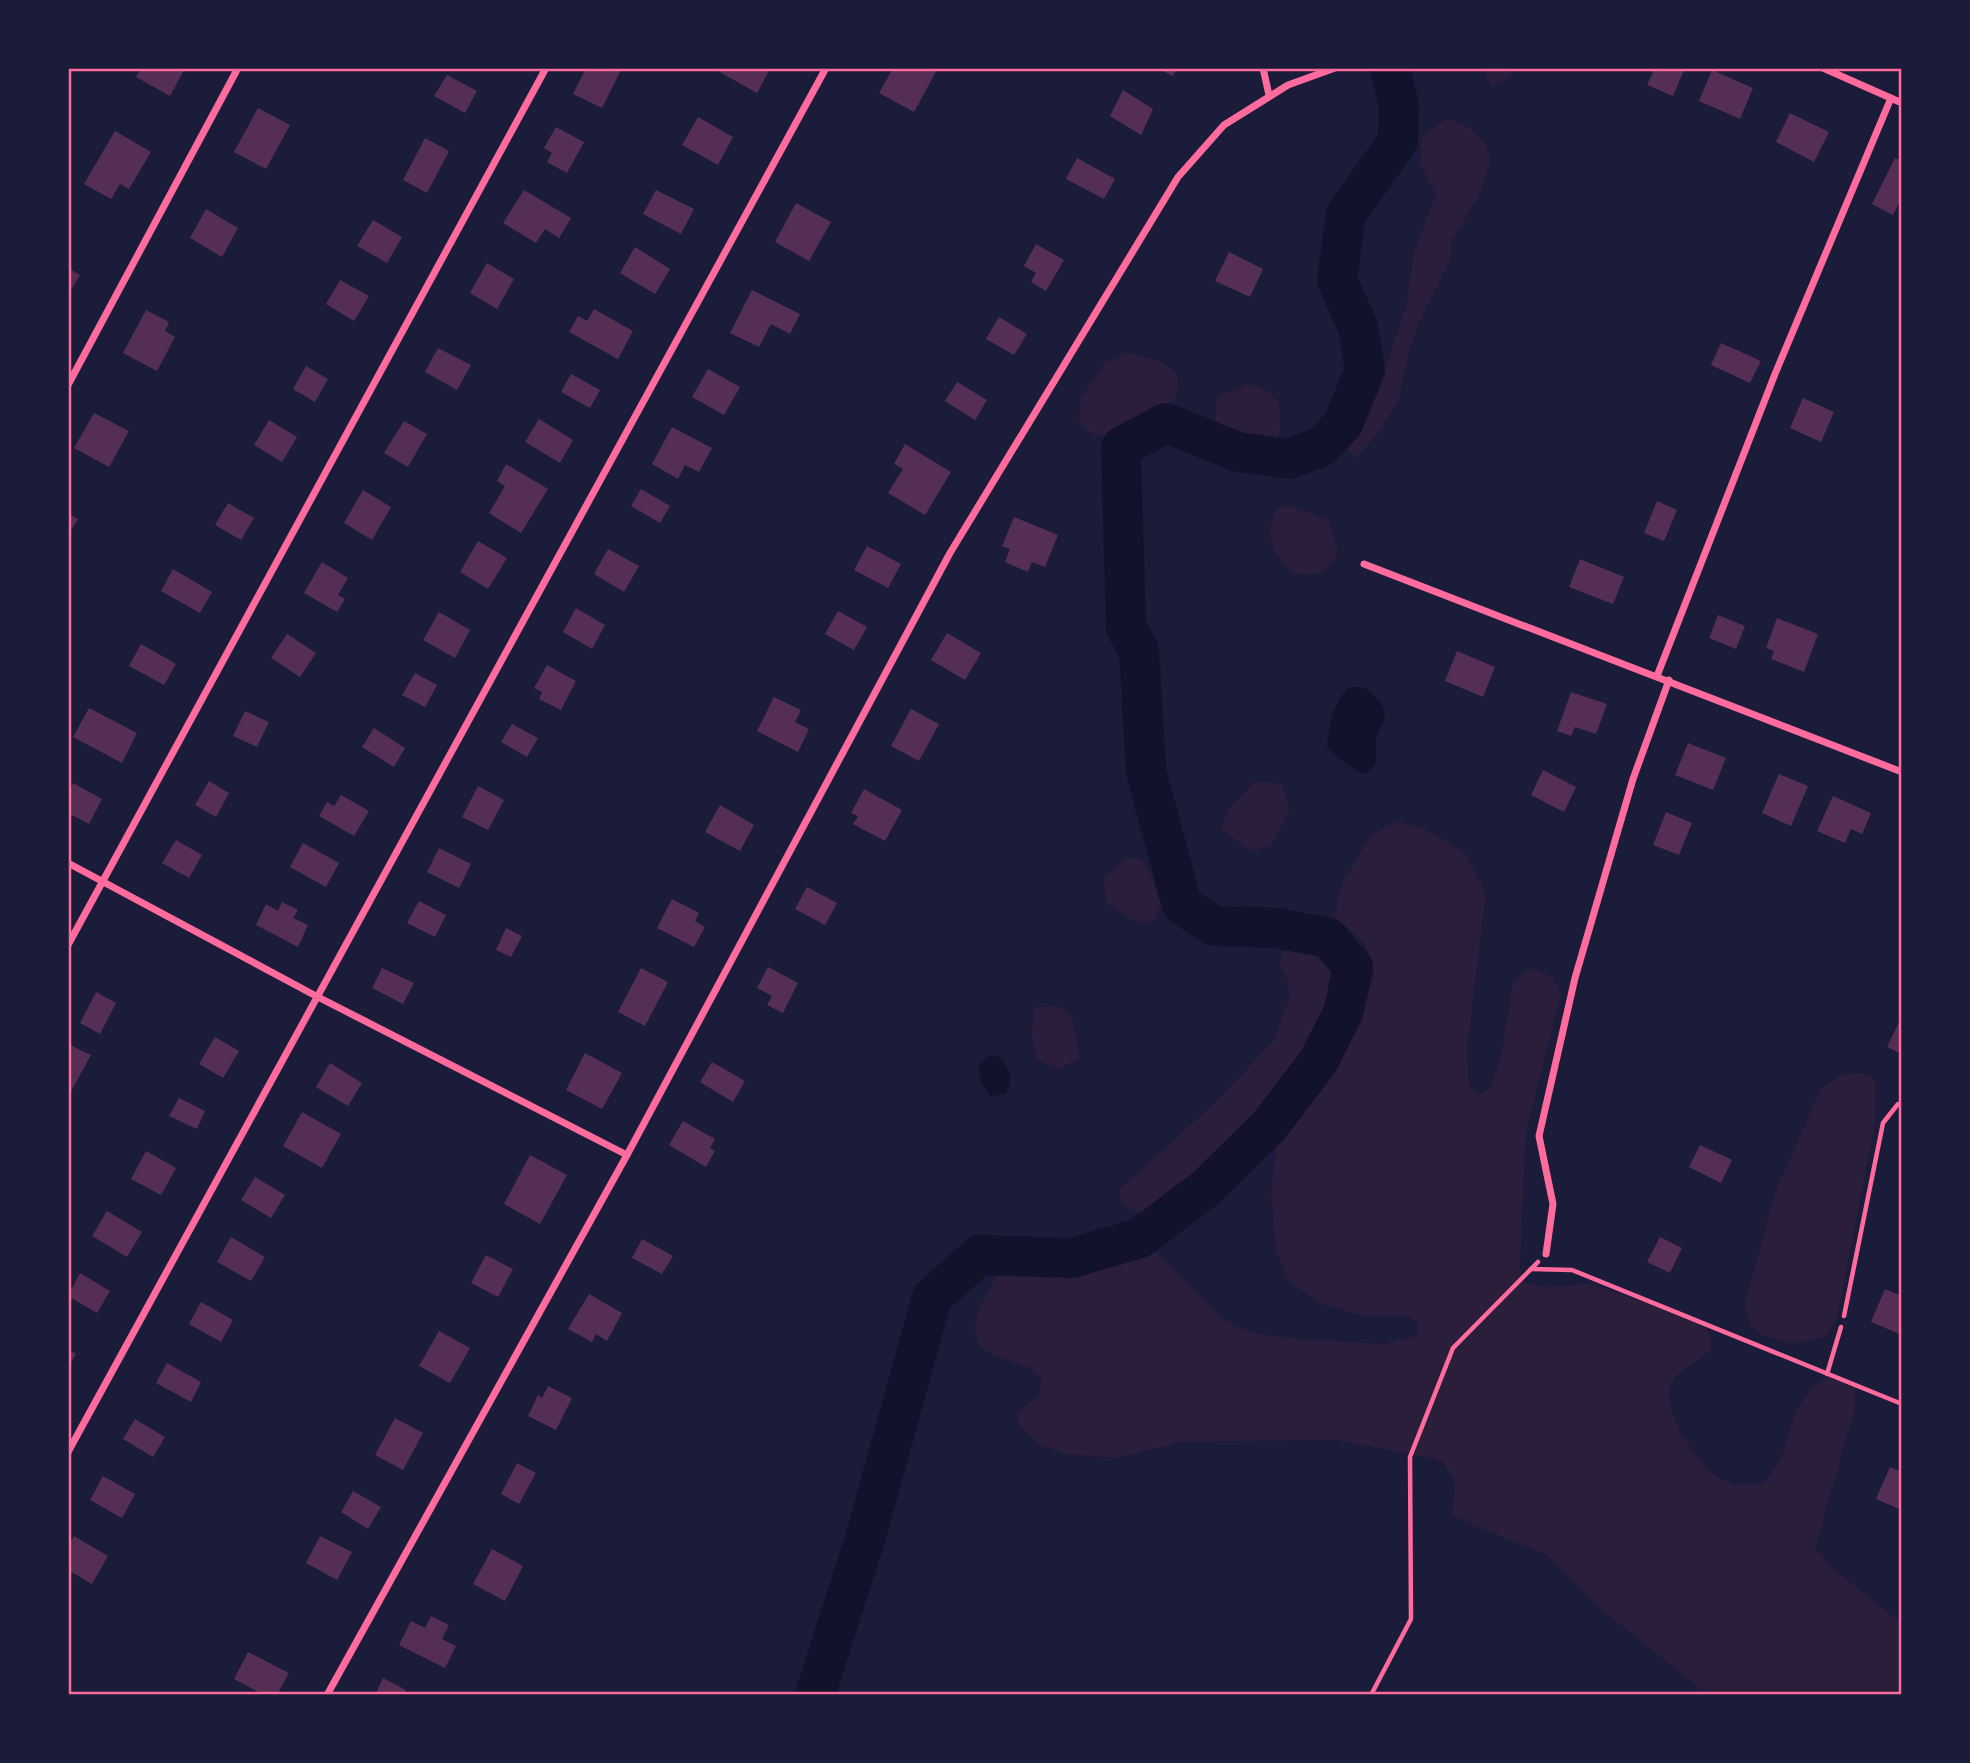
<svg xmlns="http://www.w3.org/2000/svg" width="1970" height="1763" font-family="Lato,sans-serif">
	<rect width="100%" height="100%" fill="#1b1b3a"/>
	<g fill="#2a1e3b">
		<path d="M1482,68H1515L1508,79L1491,87Z"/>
		<path d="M1446,119C1472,125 1481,134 1491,158L1479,196L1452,239L1451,258L1419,322L1407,359L1399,398L1379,432L1356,458L1347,449L1387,363L1407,303L1414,252L1436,194L1420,163L1422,137Z"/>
		<path d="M1127,353L1159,361L1177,373L1179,386L1175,401C1167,405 1157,407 1149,411C1123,426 1105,452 1079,422L1081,398L1105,363Z"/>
		<path d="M1246,384C1276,387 1286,409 1278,437C1254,438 1236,433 1216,421L1215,405L1222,393L1233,391Z"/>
		<path d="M1288,505L1329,520L1338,551C1326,577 1320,575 1293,573C1272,551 1265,540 1275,510Z"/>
		<path d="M1256,781L1282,784L1290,810L1272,844L1253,852L1221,829L1228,810Z"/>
		<path d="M1398,821L1431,832L1466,854L1486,893L1467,1050L1469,1086L1480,1094L1492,1086L1503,1045L1513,982L1530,968L1553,977L1561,994L1526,1130L1520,1268L1526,1283L1546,1287L1592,1284L1701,1322C1734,1358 1678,1360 1670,1386C1662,1412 1699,1469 1723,1480C1738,1487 1749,1486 1765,1483C1770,1474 1777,1465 1782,1455C1788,1442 1790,1426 1796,1413C1808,1388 1831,1360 1856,1386L1854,1411L1815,1548L1830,1566L1902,1624V1695H1708L1600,1608L1546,1554L1487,1531L1452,1514L1455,1481L1442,1460L1336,1440L1181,1442L1115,1458L1066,1454L1038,1444L1019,1425L1018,1412L1038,1396L1042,1381L1031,1368L1003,1359L982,1349L974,1329L979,1308L995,1279L1013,1267H1102L1149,1244L1222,1319L1252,1333L1299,1339L1384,1344L1416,1336L1419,1323L1408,1316L1359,1315L1319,1303L1289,1281L1276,1251L1271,1193L1277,1144L1363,1015L1374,971L1364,942L1335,917L1341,885L1371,835Z"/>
		<path d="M1127,858L1141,859L1152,877L1161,905L1153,920L1144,924L1130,919L1107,903L1103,879Z"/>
		<path d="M1301,948L1317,949L1332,968L1330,1001L1311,1045L1254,1121L1170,1195L1143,1211L1132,1210L1121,1204L1119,1190L1218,1100L1273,1041L1290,998L1287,977L1279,964L1284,951Z"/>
		<path d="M1057,1006L1072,1016L1080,1059L1056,1069L1037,1059L1031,1032L1035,1007Z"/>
		<path d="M1861,1073L1876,1081L1875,1124L1837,1318L1826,1337L1791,1344L1763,1336L1750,1326L1745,1305L1774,1195L1821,1088L1840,1075Z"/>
	</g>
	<g fill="#12122b">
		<path d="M1349,687L1366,688L1381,702L1385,717L1376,738V764L1370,771L1361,774L1337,757L1327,747C1329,725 1333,703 1349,687Z"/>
		<path d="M989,1055L1000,1057C1011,1070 1013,1079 1006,1094L990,1096L980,1081L979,1065Z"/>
	</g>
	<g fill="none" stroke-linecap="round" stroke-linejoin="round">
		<path stroke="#12122b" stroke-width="40" d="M815,1695L866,1536L932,1297L980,1255L1072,1258L1140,1238L1206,1188L1269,1126L1318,1062L1343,1013L1353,967L1328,938L1277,928L1214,926L1182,905L1146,771L1139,650L1126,628L1121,447L1166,423L1238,452L1289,459L1321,447L1343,424L1365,370L1358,327L1337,280L1346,214L1398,141L1399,106L1390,68"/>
	</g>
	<g fill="#542f53">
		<path d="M141,68H185L170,96L136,77Z"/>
		<path d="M586,68H612L620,72L602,108L573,94Z"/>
		<path d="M719,68H768L770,69L757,93L718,71Z"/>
		<path d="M893,68H938L914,112L879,93Z"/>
		<path d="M1157,68H1177L1173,76Z"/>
		<path d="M1655,68H1685L1673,96L1647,85Z"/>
		<path d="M1712,70L1753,88L1740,119L1699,101Z"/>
		<path d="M447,75L477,91L465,113L434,96Z"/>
		<path d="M1123,90L1153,109L1141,135L1110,116Z"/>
		<path d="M258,108L290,125L266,169L234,152Z"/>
		<path d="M1790,113L1829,132L1814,162L1776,142Z"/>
		<path d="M698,117L733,137L718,165L682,145Z"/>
		<path d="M556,127L584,142L567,173L547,162L552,153L544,148Z"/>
		<path d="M115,131L151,152L129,189L120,184L111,199L84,184Z"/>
		<path d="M425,138L449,151L427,193L403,180Z"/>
		<path d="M1077,158L1115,179L1104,199L1066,179Z"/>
		<path d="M1895,158L1902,161V197L1893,215L1872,204Z"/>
		<path d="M524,190L571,218L559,238L545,229L536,243L503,223Z"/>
		<path d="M656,190L694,209L681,234L643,214Z"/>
		<path d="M796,203L831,222L809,261L775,242Z"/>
		<path d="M206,209L238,228L222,257L190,238Z"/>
		<path d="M373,220L402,237L387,263L357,246Z"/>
		<path d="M1036,244L1064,260L1046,291L1031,282L1036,273L1024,266Z"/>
		<path d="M635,247L670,269L655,294L620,273Z"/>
		<path d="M1229,252L1263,269L1250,297L1215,281Z"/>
		<path d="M487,263L514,279L497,309L470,293Z"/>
		<path d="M68,268L80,275L68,295Z"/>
		<path d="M340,280L369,296L354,321L326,304Z"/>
		<path d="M752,290L800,314L790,334L771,324L759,347L730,333Z"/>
		<path d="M594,309L633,331L618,359L569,332L578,316L587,321Z"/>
		<path d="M146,310L169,322L165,331L175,337L157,371L123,353Z"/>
		<path d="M999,317L1027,334L1014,355L986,339Z"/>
		<path d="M1721,343L1761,361L1750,383L1711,365Z"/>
		<path d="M438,348L471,365L457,390L425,372Z"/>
		<path d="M306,366L328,379L315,402L293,389Z"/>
		<path d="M708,369L740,387L724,415L692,397Z"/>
		<path d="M571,374L600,390L590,408L561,392Z"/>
		<path d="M957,382L987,400L975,420L945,401Z"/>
		<path d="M1803,398L1834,412L1821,442L1790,428Z"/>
		<path d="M94,413L129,431L109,467L74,448Z"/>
		<path d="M539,419L573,440L560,463L525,442Z"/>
		<path d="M269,420L297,437L282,462L254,445Z"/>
		<path d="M404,421L427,434L408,467L384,453Z"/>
		<path d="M672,427L712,448L699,472L685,465L678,479L652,464Z"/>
		<path d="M905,444L951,472L925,515L888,493L903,469L894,464Z"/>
		<path d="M506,464L548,489L521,533L489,513L505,486L497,481Z"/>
		<path d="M641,489L670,506L660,523L631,506Z"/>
		<path d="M363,490L391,507L372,540L344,523Z"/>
		<path d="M1657,501L1677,510L1664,541L1644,533Z"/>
		<path d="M228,503L254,518L241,540L215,525Z"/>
		<path d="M68,513L78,519L68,535Z"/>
		<path d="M1014,517L1058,535L1045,567L1032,562L1028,572L1005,562L1010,549L1002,546Z"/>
		<path d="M478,541L507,558L488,589L460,572Z"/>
		<path d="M867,546L901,564L888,588L854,570Z"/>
		<path d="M608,549L639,566L624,592L594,574Z"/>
		<path d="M1580,559L1624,577L1613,604L1569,587Z"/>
		<path d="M322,562L348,578L338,595L345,599L337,612L304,593Z"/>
		<path d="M173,569L212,592L200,613L161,591Z"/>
		<path d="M576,608L605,625L592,649L563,632Z"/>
		<path d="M838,611L867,627L854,650L825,634Z"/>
		<path d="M439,612L470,630L455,658L423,640Z"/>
		<path d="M1718,615L1745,626L1736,649L1709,638Z"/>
		<path d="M1777,618L1818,634L1804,672L1771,659L1774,651L1766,648Z"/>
		<path d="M947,633L981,653L965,680L931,660Z"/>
		<path d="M287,634L316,653L300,677L271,658Z"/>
		<path d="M141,644L176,664L164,685L129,666Z"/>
		<path d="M1457,651L1495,667L1483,697L1445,681Z"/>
		<path d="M547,665L576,681L561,710L539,699L542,692L534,688Z"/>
		<path d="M415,673L437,685L425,707L402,695Z"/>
		<path d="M1571,692L1607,704L1596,734L1575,727L1571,736L1557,731Z"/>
		<path d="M774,697L801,710L795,722L809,729L798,752L757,731Z"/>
		<path d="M89,708L137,733L122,763L73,737Z"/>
		<path d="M911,709L939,724L919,761L891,746Z"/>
		<path d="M245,711L269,722L257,747L233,736Z"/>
		<path d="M512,724L538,738L527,757L501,742Z"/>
		<path d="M374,728L405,748L394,767L362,747Z"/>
		<path d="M1688,743L1726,758L1713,790L1675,775Z"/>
		<path d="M1543,770L1576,787L1564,812L1531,795Z"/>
		<path d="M1779,774L1808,786L1791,826L1762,813Z"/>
		<path d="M209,781L229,793L216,817L195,805Z"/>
		<path d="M73,783L102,799L89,824L68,813V793Z"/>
		<path d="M478,786L504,800L488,830L462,817Z"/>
		<path d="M864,789L902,810L885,841L853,824L858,816L851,813Z"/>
		<path d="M341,795L369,811L354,836L319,816L327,802L334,806Z"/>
		<path d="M1833,796L1871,813L1862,834L1851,829L1845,843L1817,831Z"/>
		<path d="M720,805L754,825L740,851L705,832Z"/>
		<path d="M1666,812L1692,823L1679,855L1653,845Z"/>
		<path d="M176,840L202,855L189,878L162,863Z"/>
		<path d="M303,843L339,863L326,887L290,867Z"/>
		<path d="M439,848L471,864L459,888L427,872Z"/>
		<path d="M807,887L837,903L825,925L795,909Z"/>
		<path d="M672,899L699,913L695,921L705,927L694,947L657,928Z"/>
		<path d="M419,901L446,915L435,937L407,923Z"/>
		<path d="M282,902L298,910L293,918L308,925L298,947L256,925L266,904L278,911Z"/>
		<path d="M506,928L522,936L511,957L496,950Z"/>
		<path d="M768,967L798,983L783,1013L767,1005L772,996L757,988Z"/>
		<path d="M382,968L414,983L403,1004L372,988Z"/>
		<path d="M641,968L668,982L645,1026L618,1012Z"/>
		<path d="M96,992L116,1003L100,1034L80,1023Z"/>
		<path d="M1902,1016V1054L1887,1047Z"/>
		<path d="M215,1037L239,1051L223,1078L199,1064Z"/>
		<path d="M68,1044L91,1055L68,1097Z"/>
		<path d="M585,1053L622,1073L602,1109L566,1090Z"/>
		<path d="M712,1062L745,1081L733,1102L700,1082Z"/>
		<path d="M330,1063L362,1083L348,1106L316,1087Z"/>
		<path d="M179,1098L205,1111L197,1129L169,1116Z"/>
		<path d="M302,1112L341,1134L322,1168L283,1146Z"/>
		<path d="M683,1121L715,1139L710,1148L715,1151L706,1167L669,1145Z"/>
		<path d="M1700,1145L1732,1160L1721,1183L1689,1167Z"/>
		<path d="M146,1151L176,1168L161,1195L131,1179Z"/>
		<path d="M530,1155L567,1175L540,1224L504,1204Z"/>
		<path d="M255,1177L285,1195L271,1218L241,1200Z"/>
		<path d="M107,1211L142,1232L127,1257L92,1236Z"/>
		<path d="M231,1237L265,1257L251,1281L217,1262Z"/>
		<path d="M1660,1237L1682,1248L1670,1273L1647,1262Z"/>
		<path d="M642,1239L673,1256L662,1274L632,1258Z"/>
		<path d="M486,1255L513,1269L498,1297L471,1283Z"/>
		<path d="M80,1273L110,1291L97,1313L68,1296Z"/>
		<path d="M1885,1289L1902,1296V1335L1871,1322Z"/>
		<path d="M589,1294L622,1313L607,1341L596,1334L592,1342L568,1329Z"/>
		<path d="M201,1302L233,1320L221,1342L189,1324Z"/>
		<path d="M439,1331L470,1348L450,1383L419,1366Z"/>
		<path d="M68,1349L76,1354L68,1368Z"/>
		<path d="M167,1363L201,1382L191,1402L156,1383Z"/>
		<path d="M548,1386L572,1398L556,1430L528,1416L538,1395L542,1398Z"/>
		<path d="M395,1418L423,1433L403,1470L375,1455Z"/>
		<path d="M135,1419L165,1437L153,1457L123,1439Z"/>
		<path d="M517,1463L536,1473L519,1504L501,1494Z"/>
		<path d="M1890,1467L1902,1472V1510L1876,1499Z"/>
		<path d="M103,1476L135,1494L122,1518L90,1500Z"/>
		<path d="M353,1491L381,1507L368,1529L341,1512Z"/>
		<path d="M74,1536L108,1556L92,1584L68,1570V1547Z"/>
		<path d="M320,1536L352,1552L337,1580L306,1563Z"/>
		<path d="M492,1549L523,1566L505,1601L473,1584Z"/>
		<path d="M431,1616L449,1625L442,1639L456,1646L445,1668L399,1645L411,1621L425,1628Z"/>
		<path d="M248,1652L289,1673L277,1695H264L234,1679Z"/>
		<path d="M383,1678L406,1690L403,1695H375Z"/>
	</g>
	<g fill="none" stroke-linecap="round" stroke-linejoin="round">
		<g stroke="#ff6b9d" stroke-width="4.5">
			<path d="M1531,1269L1572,1270L1902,1404"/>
			<path d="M1827,1374L1841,1327"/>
			<path d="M1371,1695L1411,1619L1410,1457L1453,1348L1538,1262"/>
		</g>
		<path stroke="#ff6b9d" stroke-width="4.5" d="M1844,1316L1883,1123L1898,1104H1902"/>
		<g stroke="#ff6b9d" stroke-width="7">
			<path d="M1263,68L1269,95"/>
			<path d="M1823,68L1902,103"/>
			<path d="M68,385L238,68"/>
			<path d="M1364,564L1902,772"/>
			<path d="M1657,676L1775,374L1891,98"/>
			<path d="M68,863L316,996L627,1155"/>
			<path d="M68,945L546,68"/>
			<path d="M1546,1254L1553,1204L1539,1136L1575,978L1633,779L1669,680"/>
			<path d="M68,1452L826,68"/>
			<path d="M327,1695L627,1155L950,553L1178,177L1224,125L1288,85L1335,68"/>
		</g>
	</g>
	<rect width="1970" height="1763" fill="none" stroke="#1b1b3a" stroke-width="140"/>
	<rect x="70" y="70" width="1830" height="1623" fill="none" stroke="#ff6b9d" stroke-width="2.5"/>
</svg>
